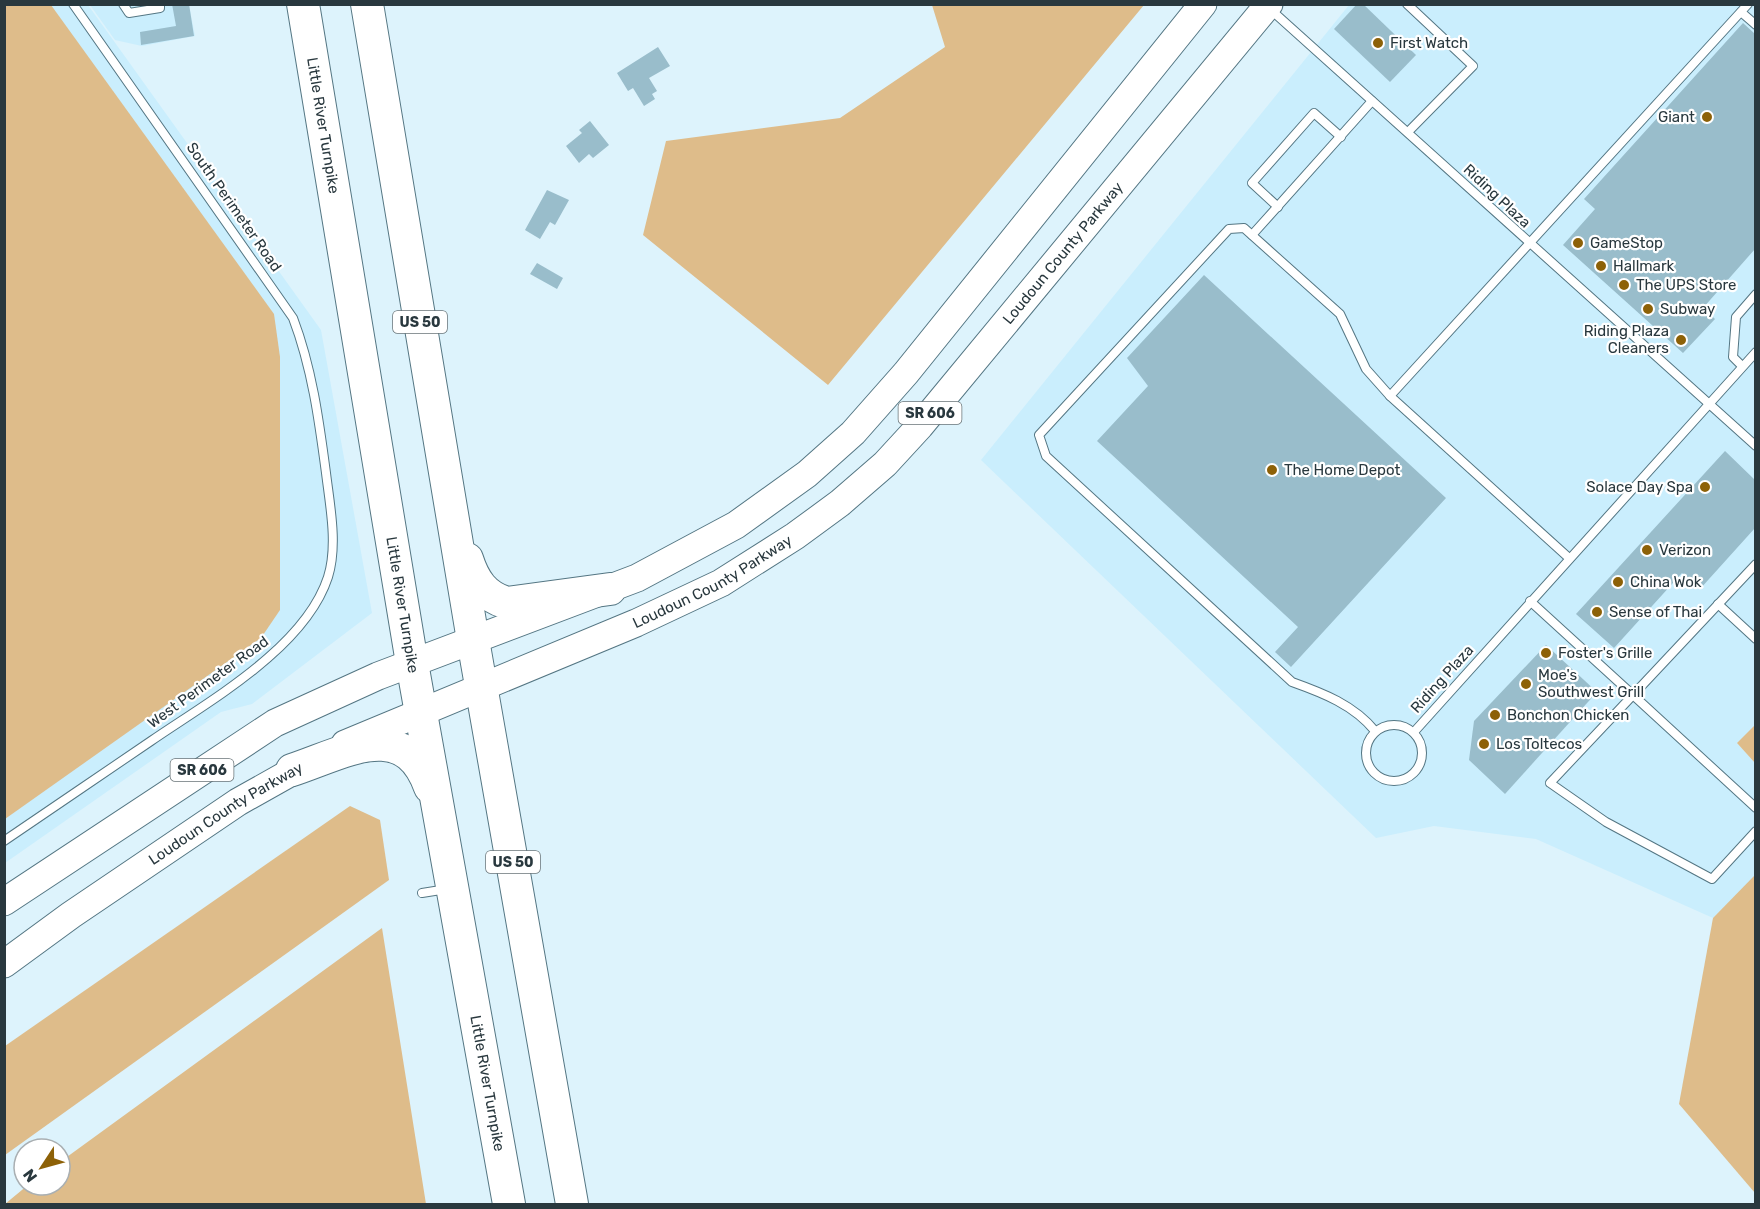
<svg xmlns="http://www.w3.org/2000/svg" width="1760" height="1209" font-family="Rubik,sans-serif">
	<rect width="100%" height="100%" fill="#ddf3fc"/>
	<g fill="#caeefd">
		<path d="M5,5H88L321,330L372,613L252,704L221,712L5,863Z"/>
		<path d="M90,5H189L195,36L142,46L115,40Z"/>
		<path d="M1349,5H1755L1756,725L1737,743L1755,763L1756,875L1713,918L1536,839L1434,826L1376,838L981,460Z"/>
	</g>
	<g fill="#debc8a">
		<path d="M5,4L51,5L274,314L280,357V610L261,638L5,819Z"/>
		<path d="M932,5H1144L828,385L643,235L666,141L840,118L945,47Z"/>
		<path d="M1755,725V763L1737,743Z"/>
		<path d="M350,806L380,820L389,880L5,1155V1046Z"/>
		<path d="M1755,875V1193L1679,1104L1713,918Z"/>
		<path d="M382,928L426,1204H5L28,1185H60V1162Z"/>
	</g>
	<g fill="#99bdcb">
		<path d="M172,4H189L194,36L141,45L140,32L176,26Z"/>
		<path d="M1357,4H1363L1416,55L1390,82L1334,29Z"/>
		<path d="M1743,23L1755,34V249L1703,308L1715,319L1683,353L1563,245L1595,209L1584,199Z"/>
		<path d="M658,47L670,66L649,78L657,91L652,94L655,99L644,106L633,88L628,91L617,73Z"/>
		<path d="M590,121L609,145L593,158L589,154L579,163L566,146L582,133L579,130Z"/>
		<path d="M547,190L569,200L555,225L550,222L540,239L525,230Z"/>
		<path d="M537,263L563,278L557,289L530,274Z"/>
		<path d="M1204,275L1446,498L1291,667L1275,652L1298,627L1097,441L1148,386L1127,358Z"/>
		<path d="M1725,451L1755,480V528L1700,589L1682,573L1614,648L1576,614Z"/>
		<path d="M1546,645L1597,692L1505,794L1469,760L1474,721Z"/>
	</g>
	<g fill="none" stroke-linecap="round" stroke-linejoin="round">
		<defs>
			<g id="lane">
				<path d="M123,4L129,13L160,8V4"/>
				<path d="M1407,4L1473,66L1408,132"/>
				<path d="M1270,9L1756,446"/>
				<path d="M1741,12L1756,25"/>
				<path d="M1278,207L1252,183L1314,113L1341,137"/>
				<path d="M1252,235L1372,101"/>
				<path d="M1742,366L1733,357L1736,317L1756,294"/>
				<path d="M1390,396L1748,4"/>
				<path d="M1530,601L1633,695L1756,564"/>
				<path d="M1718,604L1756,639"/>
				<circle cx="1394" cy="753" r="28"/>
				<path d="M1375,731C1354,705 1323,693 1292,682L1046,456L1039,435L1229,229L1244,228L1340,314L1366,369L1390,396L1569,558"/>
				<path d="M1414,732L1756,352"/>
				<path d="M1756,808L1633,695L1550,783L1606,822L1712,879L1756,831"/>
				<path d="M4,841C53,808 102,774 151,741C209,701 305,648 328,577C338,545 330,506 326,473C319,420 312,368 293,318L73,4"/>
				<path d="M422,893L447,889"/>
			</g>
			<g id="primary">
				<path id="s1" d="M345,744L636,623L721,583L795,536L840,503L885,464L920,426L1269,4"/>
				<path d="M4,902L275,723L378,676L637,578L736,525L807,474L853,433L906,373L1203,4"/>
				<path id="s2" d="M4,964L71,915L238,802L311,761"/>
			</g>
			<g id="highway">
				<path id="s3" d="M303,4L412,663L509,1204"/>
				<path d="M367,4L473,640L572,1204"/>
				<path d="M467,559C474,581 484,596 507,603L610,589"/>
				<path d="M292,770C344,753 404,715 430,787"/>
			</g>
		</defs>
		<use href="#lane" stroke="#547683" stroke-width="10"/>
		<use href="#primary" stroke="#547683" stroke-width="29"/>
		<use href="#highway" stroke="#547683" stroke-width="34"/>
		<use href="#lane" stroke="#fff" stroke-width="8"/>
		<use href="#primary" stroke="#fff" stroke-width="27"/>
		<use href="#highway" stroke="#fff" stroke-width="32"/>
	</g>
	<g fill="#8d6107" stroke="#fff" stroke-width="2">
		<circle cx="1378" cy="43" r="6"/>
		<circle cx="1707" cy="117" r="6"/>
		<circle cx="1578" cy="243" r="6"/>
		<circle cx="1601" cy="266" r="6"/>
		<circle cx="1624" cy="285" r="6"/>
		<circle cx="1648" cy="309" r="6"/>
		<circle cx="1681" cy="340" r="6"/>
		<circle cx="1272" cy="470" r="6"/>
		<circle cx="1705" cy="487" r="6"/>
		<circle cx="1647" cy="550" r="6"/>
		<circle cx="1618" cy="582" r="6"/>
		<circle cx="1597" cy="612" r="6"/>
		<circle cx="1546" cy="653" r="6"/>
		<circle cx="1526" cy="684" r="6"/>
		<circle cx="1495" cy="715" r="6"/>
		<circle cx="1484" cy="744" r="6"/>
	</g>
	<g text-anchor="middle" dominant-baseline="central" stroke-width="4.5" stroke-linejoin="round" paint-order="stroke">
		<g fill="#fff" stroke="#697478" stroke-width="1.5">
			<rect x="393" y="311" width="54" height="22" rx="4.5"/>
			<rect x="898.5" y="402" width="63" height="22" rx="4.5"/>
			<rect x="170.5" y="759" width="63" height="22" rx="4.5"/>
			<rect x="486" y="851" width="54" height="22" rx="4.5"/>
		</g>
		<g font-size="14" font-weight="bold" fill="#29383e">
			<text x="420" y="322">US 50</text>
			<text x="930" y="413">SR 606</text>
			<text x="202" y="770">SR 606</text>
			<text x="513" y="862">US 50</text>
		</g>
		<g font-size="15" fill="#29383e" stroke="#fff" text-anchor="start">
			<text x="1390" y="43">First Watch</text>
			<text x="1695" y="117" text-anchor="end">Giant</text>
			<text x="1590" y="243">GameStop</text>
			<text x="1613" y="266">Hallmark</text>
			<text x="1636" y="285">The UPS Store</text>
			<text x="1660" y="309">Subway</text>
			<text x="1669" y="331" text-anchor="end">Riding Plaza<tspan x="1669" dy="17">Cleaners</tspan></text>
			<text x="1284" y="470">The Home Depot</text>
			<text x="1693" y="487" text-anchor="end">Solace Day Spa</text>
			<text x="1659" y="550">Verizon</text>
			<text x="1630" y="582">China Wok</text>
			<text x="1609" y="612">Sense of Thai</text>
			<text x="1558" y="653">Foster's Grille</text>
			<text x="1538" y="675">Moe's<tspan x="1538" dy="17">Southwest Grill</tspan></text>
			<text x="1507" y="715">Bonchon Chicken</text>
			<text x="1496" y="744">Los Toltecos</text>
		</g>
		<g font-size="15" fill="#29383e" stroke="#fff">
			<text stroke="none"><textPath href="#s3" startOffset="123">Little River Turnpike</textPath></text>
			<text transform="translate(1497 196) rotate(43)">Riding Plaza</text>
			<text transform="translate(234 207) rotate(55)">South Perimeter Road</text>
			<text stroke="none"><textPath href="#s1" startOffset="888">Loudoun County Parkway</textPath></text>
			<text stroke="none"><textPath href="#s1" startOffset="402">Loudoun County Parkway</textPath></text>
			<text stroke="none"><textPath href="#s3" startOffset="609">Little River Turnpike</textPath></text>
			<text transform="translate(1442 679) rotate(-48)">Riding Plaza</text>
			<text transform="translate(208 682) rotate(-36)">West Perimeter Road</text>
			<text stroke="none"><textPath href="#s2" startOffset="268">Loudoun County Parkway</textPath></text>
			<text stroke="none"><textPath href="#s3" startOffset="1095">Little River Turnpike</textPath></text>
		</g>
	</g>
	<rect width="1760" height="1209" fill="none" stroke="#29383e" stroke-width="12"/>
	<g transform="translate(42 1167) rotate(234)"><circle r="28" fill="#ffffff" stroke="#a9afb2" stroke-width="1.5"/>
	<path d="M0-4.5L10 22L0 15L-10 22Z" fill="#8d6107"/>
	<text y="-9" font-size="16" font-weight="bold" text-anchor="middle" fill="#29383e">N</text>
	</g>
</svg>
